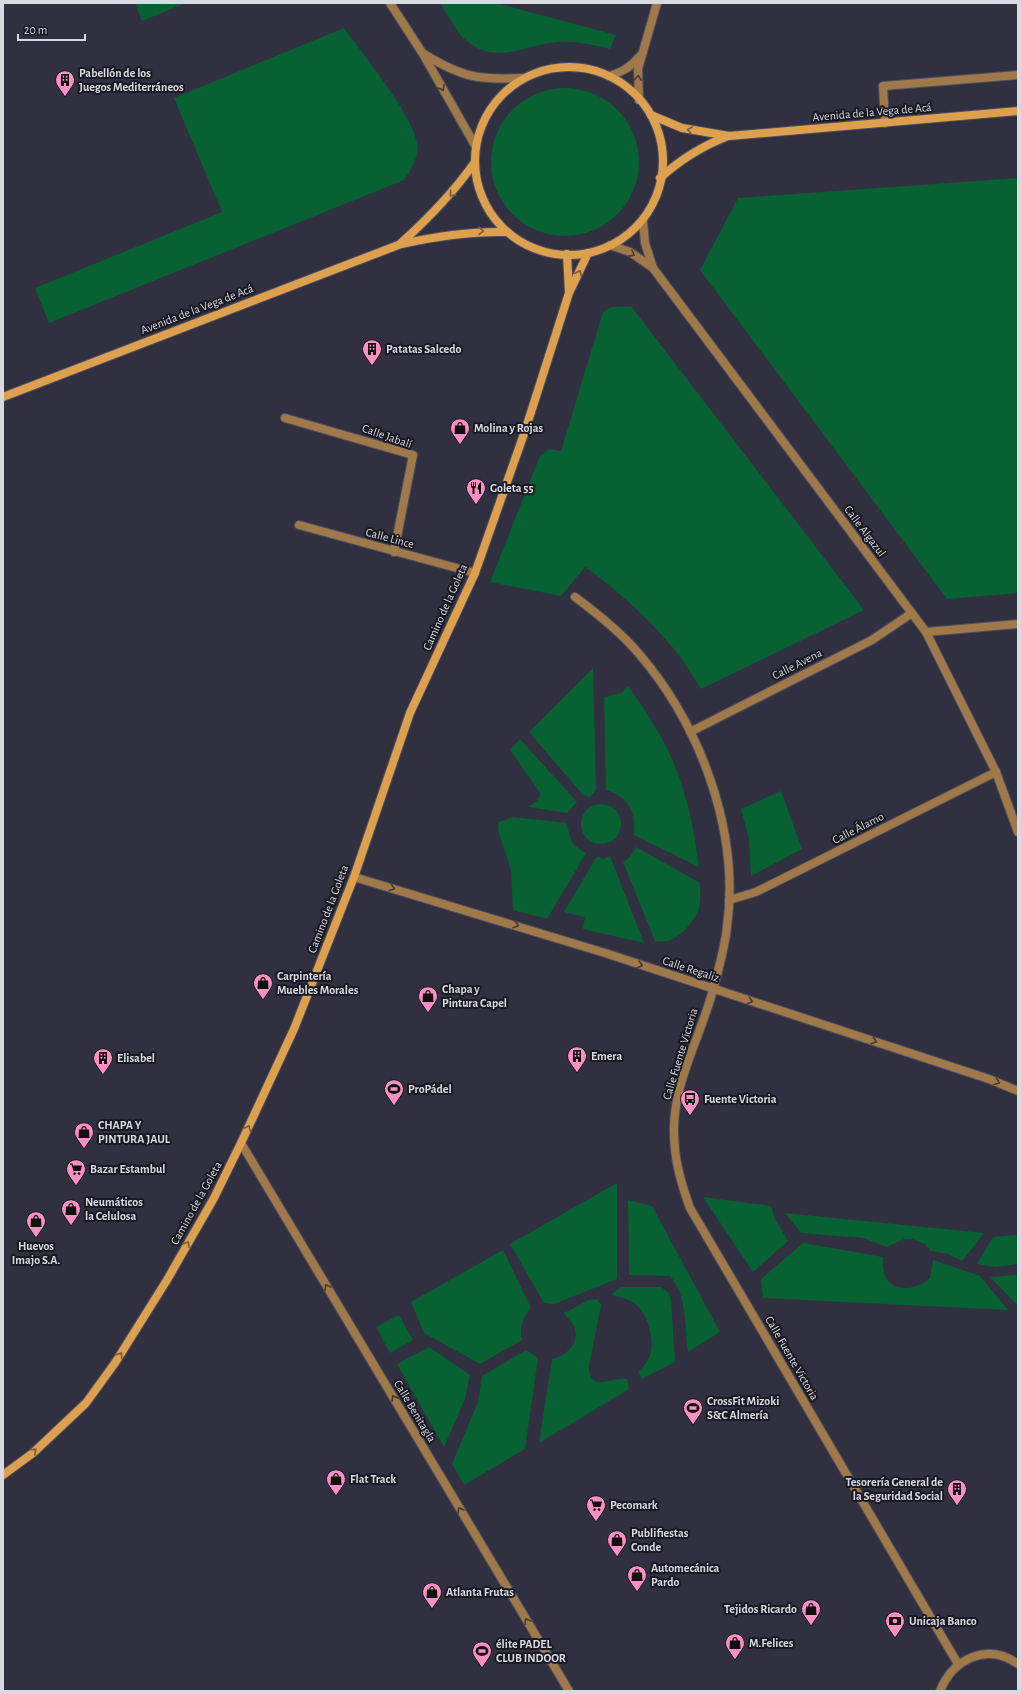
<svg xmlns="http://www.w3.org/2000/svg" width="1021" height="1694" font-family="'Alegreya Sans',sans-serif">
	<rect width="100%" height="100%" fill="#313041"/>
	<g fill="#076132">
		<path d="M135,3H186L142,21Z"/>
		<path d="M440,3H496L616,35L610,49C593,45 576,41 558,42C526,44 497,66 467,41C457,34 447,13 440,3Z"/>
		<path d="M344,28C362,53 413,115 417,143C419,157 412,169 404,180L49,323L35,288L222,212L174,98Z"/>
		<circle cx="565" cy="162" r="74"/>
		<path d="M1018,178V593L947,599L700,270L738,198Z"/>
		<path d="M631,306L864,610L701,689C694,679 688,668 681,658C656,625 619,591 585,567L561,596L490,582L540,456L549,449L561,451L603,312L611,307Z"/>
		<path d="M593,668L596,790L590,797L583,795L529,732Z"/>
		<path d="M628,686C649,715 669,746 680,780C690,808 695,837 699,867L634,835C636,812 629,797 606,790L604,697L621,693Z"/>
		<path d="M520,739L577,802L567,813L528,807L536,802L541,794L510,750Z"/>
		<path d="M781,791L802,849L751,876L749,839L741,809Z"/>
		<circle cx="601" cy="824" r="20"/>
		<path d="M513,817L567,823C570,840 571,845 586,853L547,919L513,910L511,870L498,830L499,822Z"/>
		<path d="M636,847L700,883C700,891 701,901 699,908C693,925 674,946 655,941L623,862L630,857Z"/>
		<path d="M597,856L603,859L610,856L644,943L583,929L585,917L564,912Z"/>
		<path d="M617,1183V1279L554,1304L544,1303L510,1244Z"/>
		<path d="M703,1197L771,1206L775,1219L788,1241L753,1272Z"/>
		<path d="M628,1200L652,1206L720,1332L688,1352C685,1328 687,1294 670,1276L629,1275Z"/>
		<path d="M785,1213L984,1233L962,1261L948,1254L931,1251L925,1244L912,1239H904L887,1247L863,1238L801,1233Z"/>
		<path d="M1018,1235V1264L995,1267L977,1264L993,1237Z"/>
		<path d="M803,1243L883,1257C879,1289 907,1297 930,1278L933,1260L980,1276L1008,1310L763,1298L761,1279Z"/>
		<path d="M503,1250L531,1308C523,1318 519,1328 522,1340L480,1364L424,1333L411,1302Z"/>
		<path d="M1018,1275V1306L990,1277Z"/>
		<path d="M621,1287H661L668,1292L671,1299L675,1362L642,1379L638,1372C644,1366 650,1359 651,1351C654,1336 647,1312 634,1303C627,1298 619,1297 611,1295Z"/>
		<path d="M591,1299L598,1300L601,1305L589,1366C589,1395 614,1375 627,1379L629,1389L539,1443L552,1359C566,1356 581,1343 574,1326C571,1322 567,1317 564,1313Z"/>
		<path d="M399,1315L413,1340L390,1353L376,1327Z"/>
		<path d="M429,1347L470,1375L465,1399L444,1447L397,1364Z"/>
		<path d="M526,1350L538,1358L525,1449L464,1485L452,1464L478,1402L482,1376Z"/>
	</g>
	<g fill="none" stroke-linecap="round" stroke-linejoin="round">
		<defs>
			<g id="minor">
				<path d="M885,123L883,86L1018,75"/>
				<path d="M285,418L413,455L394,552"/>
				<path d="M299,525L475,573"/>
				<path d="M575,597C598,614 621,632 640,655C701,727 740,832 727,927C725,947 719,967 714,986C702,1035 673,1081 674,1132C674,1159 681,1183 690,1208L958,1664"/>
				<path d="M926,632L1018,624"/>
				<path d="M690,732L872,640L912,613"/>
				<path d="M354,877L605,953L989,1079L1018,1091"/>
				<path d="M729,900L756,892L996,772"/>
				<path d="M241,1143L569,1691"/>
				<path d="M940,1691C953,1659 987,1642 1018,1664"/>
			</g>
			<g id="tertiary">
				<path d="M390,3L423,54L476,147"/>
				<path d="M424,54C463,78 479,80 524,78"/>
				<path d="M609,76C622,72 631,67 640,56"/>
				<path d="M639,100L638,69L657,3"/>
				<path d="M643,221L645,243L653,268"/>
				<path d="M610,245L630,252L653,268L926,632L996,772L1018,832"/>
			</g>
			<g id="secondary">
				<circle cx="569" cy="161" r="94"/>
				<path d="M651,115L682,128L729,136L1018,111"/>
				<path d="M660,178C681,159 702,146 728,136"/>
				<path d="M401,243C429,218 453,193 475,162"/>
				<path d="M567,254L569,292"/>
				<path d="M3,397L401,244C437,236 470,231 507,232"/>
				<path d="M3,1475L33,1453L86,1403L115,1363L167,1280L214,1198L241,1143L294,1029L354,877L410,713L475,573L525,431L569,293L588,253"/>
			</g>
		</defs>
		<use href="#minor" stroke="#4f4e5e" stroke-width="10"/>
		<use href="#tertiary" stroke="#4f4e5e" stroke-width="10"/>
		<use href="#secondary" stroke="#4f4e5e" stroke-width="10"/>
		<use href="#minor" stroke="#9f7949" stroke-width="8"/>
		<use href="#tertiary" stroke="#9f7949" stroke-width="8"/>
		<use href="#secondary" stroke="#dda04e" stroke-width="8"/>
	</g>
	<defs><path id="oneway-chevron" d="M-2-3.5L2.5 0L-2 3.5" fill="none" stroke-width="1.6" stroke-linecap="round" stroke-linejoin="round"/></defs>
	<g stroke="#483b2f">
		<use href="#oneway-chevron" transform="translate(638 78) rotate(-87)"/>
		<use href="#oneway-chevron" transform="translate(442 88) rotate(61)"/>
		<use href="#oneway-chevron" transform="translate(632 254) rotate(29)"/>
		<use href="#oneway-chevron" transform="translate(392 888) rotate(17)"/>
		<use href="#oneway-chevron" transform="translate(516 925) rotate(17)"/>
		<use href="#oneway-chevron" transform="translate(640 965) rotate(18)"/>
		<use href="#oneway-chevron" transform="translate(750 1001) rotate(18)"/>
		<use href="#oneway-chevron" transform="translate(874 1041) rotate(18)"/>
		<use href="#oneway-chevron" transform="translate(997 1082) rotate(22)"/>
		<use href="#oneway-chevron" transform="translate(327 1287) rotate(-121)"/>
		<use href="#oneway-chevron" transform="translate(394 1398) rotate(-121)"/>
		<use href="#oneway-chevron" transform="translate(460 1510) rotate(-121)"/>
		<use href="#oneway-chevron" transform="translate(527 1621) rotate(-121)"/>
	</g>
	<g stroke="#7b5c38">
		<use href="#oneway-chevron" transform="translate(690 130) rotate(-170)"/>
		<use href="#oneway-chevron" transform="translate(452 194) rotate(132)"/>
		<use href="#oneway-chevron" transform="translate(481 231) rotate(1)"/>
		<use href="#oneway-chevron" transform="translate(579 273) rotate(-65)"/>
		<use href="#oneway-chevron" transform="translate(248 1128) rotate(-65)"/>
		<use href="#oneway-chevron" transform="translate(187 1244) rotate(-60)"/>
		<use href="#oneway-chevron" transform="translate(120 1355) rotate(-58)"/>
		<use href="#oneway-chevron" transform="translate(34 1451) rotate(-40)"/>
	</g>
	<defs>
		<symbol id="building-pin" viewBox="-11 -11 22 30"><path d="M0 17L-7.5 6A9.5 9.5 0 1 1 7.5 6Z" fill="#fc8fc1" stroke="#191921"/><path d="M-4-6H4V6H1V3H-1V6H-4ZM-2.5-4.3h1.7v1.8h-1.7ZM.8-4.3h1.7v1.8H.8ZM-2.5-1h1.7V.8h-1.7ZM.8-1h1.7V.8H.8Z" fill="#111"/></symbol>
		<symbol id="shop-pin" viewBox="-11 -11 22 30"><path d="M0 17L-7.5 6A9.5 9.5 0 1 1 7.5 6Z" fill="#fc8fc1" stroke="#191921"/><path d="M-5-2.5h2.3a2.7 3.5 0 0 1 5.4 0H5L5.5 6h-11ZM-1.5-2.5h3a1.5 2.3 0 0 0-3 0Z" fill="#111"/></symbol>
		<symbol id="restaurant-pin" viewBox="-11 -11 22 30"><path d="M0 17L-7.5 6A9.5 9.5 0 1 1 7.5 6Z" fill="#fc8fc1" stroke="#191921"/><path d="M-5-6h1v4h1v-4h1v4h1v-4h1v5L-1.5 .5V6h-2V.5L-5-1ZM5-6V6H3V1.5H1.5Q1.5-4 5-6Z" fill="#111"/></symbol>
		<symbol id="stadium-pin" viewBox="-11 -11 22 30"><path d="M0 17L-7.5 6A9.5 9.5 0 1 1 7.5 6Z" fill="#fc8fc1" stroke="#191921"/><path d="M0-5a6.5 5 0 1 0 0 10a6.5 5 0 1 0 0-10ZM-3.5-1.8h7v3.6h-7Z" fill="#111"/></symbol>
		<symbol id="bus-pin" viewBox="-11 -11 22 30"><path d="M0 17L-7.5 6A9.5 9.5 0 1 1 7.5 6Z" fill="#fc8fc1" stroke="#191921"/><path d="M-5-6H5V4H4V6H2V4H-2V6H-4V4H-5ZM-3.5-4V0h7V-4ZM-3.5 1.2v1.5H-2V1.2ZM2 1.2v1.5H3.5V1.2Z" fill="#111"/></symbol>
		<symbol id="supermarket-pin" viewBox="-11 -11 22 30"><path d="M0 17L-7.5 6A9.5 9.5 0 1 1 7.5 6Z" fill="#fc8fc1" stroke="#191921"/><path d="M-6-5.5h2.5l.6 2H6L4.5 2H-2.5L-4.4-4H-6ZM-1.5 3.2a1.3 1.3 0 1 0 .1 0ZM3 3.2a1.3 1.3 0 1 0 .1 0Z" fill="#111"/></symbol>
		<symbol id="bank-pin" viewBox="-11 -11 22 30"><path d="M0 17L-7.5 6A9.5 9.5 0 1 1 7.5 6Z" fill="#fc8fc1" stroke="#191921"/><path d="M-6-4H6V4H-6ZM0-2.3a2.3 2.3 0 1 0 0 4.6a2.3 2.3 0 1 0 0-4.6Z" fill="#111"/></symbol>
	</defs>
	<g fill-rule="evenodd">
		<use href="#building-pin" x="54" y="69" width="22" height="30"/>
		<use href="#building-pin" x="361" y="338" width="22" height="30"/>
		<use href="#shop-pin" x="449" y="417" width="22" height="30"/>
		<use href="#restaurant-pin" x="465" y="477" width="22" height="30"/>
		<use href="#shop-pin" x="252" y="972" width="22" height="30"/>
		<use href="#shop-pin" x="417" y="985" width="22" height="30"/>
		<use href="#building-pin" x="566" y="1045" width="22" height="30"/>
		<use href="#building-pin" x="92" y="1047" width="22" height="30"/>
		<use href="#stadium-pin" x="383" y="1078" width="22" height="30"/>
		<use href="#bus-pin" x="679" y="1088" width="22" height="30"/>
		<use href="#shop-pin" x="73" y="1121" width="22" height="30"/>
		<use href="#supermarket-pin" x="65" y="1158" width="22" height="30"/>
		<use href="#shop-pin" x="60" y="1198" width="22" height="30"/>
		<use href="#shop-pin" x="25" y="1210" width="22" height="30"/>
		<use href="#stadium-pin" x="682" y="1397" width="22" height="30"/>
		<use href="#shop-pin" x="325" y="1468" width="22" height="30"/>
		<use href="#building-pin" x="946" y="1478" width="22" height="30"/>
		<use href="#supermarket-pin" x="585" y="1494" width="22" height="30"/>
		<use href="#shop-pin" x="606" y="1529" width="22" height="30"/>
		<use href="#shop-pin" x="626" y="1564" width="22" height="30"/>
		<use href="#shop-pin" x="421" y="1581" width="22" height="30"/>
		<use href="#shop-pin" x="800" y="1598" width="22" height="30"/>
		<use href="#bank-pin" x="884" y="1610" width="22" height="30"/>
		<use href="#shop-pin" x="724" y="1632" width="22" height="30"/>
		<use href="#stadium-pin" x="471" y="1640" width="22" height="30"/>
	</g>
	<g text-anchor="middle" dominant-baseline="central" stroke-width="4" stroke-linejoin="round" paint-order="stroke">
		<g font-size="12" font-weight="bold" fill="#d9d9e4" stroke="#191921" text-anchor="start">
			<text x="79" y="73">Pabellón de los<tspan x="79" dy="14">Juegos Mediterráneos</tspan></text>
			<text x="386" y="349">Patatas Salcedo</text>
			<text x="474" y="428">Molina y Rojas</text>
			<text x="490" y="488">Goleta 55</text>
			<text x="277" y="976">Carpintería<tspan x="277" dy="14">Muebles Morales</tspan></text>
			<text x="442" y="989">Chapa y<tspan x="442" dy="14">Pintura Capel</tspan></text>
			<text x="591" y="1056">Emera</text>
			<text x="117" y="1058">Elisabel</text>
			<text x="408" y="1089">ProPádel</text>
			<text x="704" y="1099">Fuente Victoria</text>
			<text x="98" y="1125">CHAPA Y<tspan x="98" dy="14">PINTURA JAUL</tspan></text>
			<text x="90" y="1169">Bazar Estambul</text>
			<text x="85" y="1202">Neumáticos<tspan x="85" dy="14">la Celulosa</tspan></text>
			<text x="36" y="1246" text-anchor="middle">Huevos<tspan x="36" dy="14">Imajo S.A.</tspan></text>
			<text x="707" y="1401">CrossFit Mizoki<tspan x="707" dy="14">S&amp;C Almería</tspan></text>
			<text x="350" y="1479">Flat Track</text>
			<text x="943" y="1482" text-anchor="end">Tesorería General de<tspan x="943" dy="14">la Seguridad Social</tspan></text>
			<text x="610" y="1505">Pecomark</text>
			<text x="631" y="1533">Publifiestas<tspan x="631" dy="14">Conde</tspan></text>
			<text x="651" y="1568">Automecánica<tspan x="651" dy="14">Pardo</tspan></text>
			<text x="446" y="1592">Atlanta Frutas</text>
			<text x="797" y="1609" text-anchor="end">Tejidos Ricardo</text>
			<text x="909" y="1621">Unicaja Banco</text>
			<text x="749" y="1643">M.Felices</text>
			<text x="496" y="1644">élite PADEL<tspan x="496" dy="14">CLUB INDOOR</tspan></text>
		</g>
		<g font-size="12" fill="#d9d9e4" stroke="#191921">
			<text transform="translate(872 112) rotate(-5)">Avenida de la Vega de Acá</text>
			<text transform="translate(197 309) rotate(-21)">Avenida de la Vega de Acá</text>
			<text transform="translate(387 436) rotate(19)">Calle Jabalí</text>
			<text transform="translate(865 531) rotate(53)">Calle Algazul</text>
			<text transform="translate(390 538) rotate(15)">Calle Lince</text>
			<text transform="translate(445 607) rotate(-66)">Camino de la Goleta</text>
			<text transform="translate(797 664) rotate(-27)">Calle Avena</text>
			<text transform="translate(858 828) rotate(-27)">Calle Álamo</text>
			<text transform="translate(328 909) rotate(-69)">Camino de la Goleta</text>
			<text transform="translate(691 969) rotate(18)">Calle Regaliz</text>
			<text transform="translate(680 1054) rotate(-73)">Calle Fuente Victoria</text>
			<text transform="translate(196 1203) rotate(-61)">Camino de la Goleta</text>
			<text transform="translate(792 1358) rotate(60)">Calle Fuente Victoria</text>
			<text transform="translate(415 1411) rotate(59)">Calle Benitagla</text>
		</g>
	</g>
	<rect width="1021" height="1694" fill="none" stroke="#d9d9e4" stroke-width="8"/>
	<path d="M18 34v6h67v-6" fill="none" stroke="#d9d9e4" stroke-width="2"/>
	<text x="24" y="34" font-size="12" fill="#d9d9e4" stroke="#191921" stroke-width="3" paint-order="stroke">20 m</text>
</svg>
